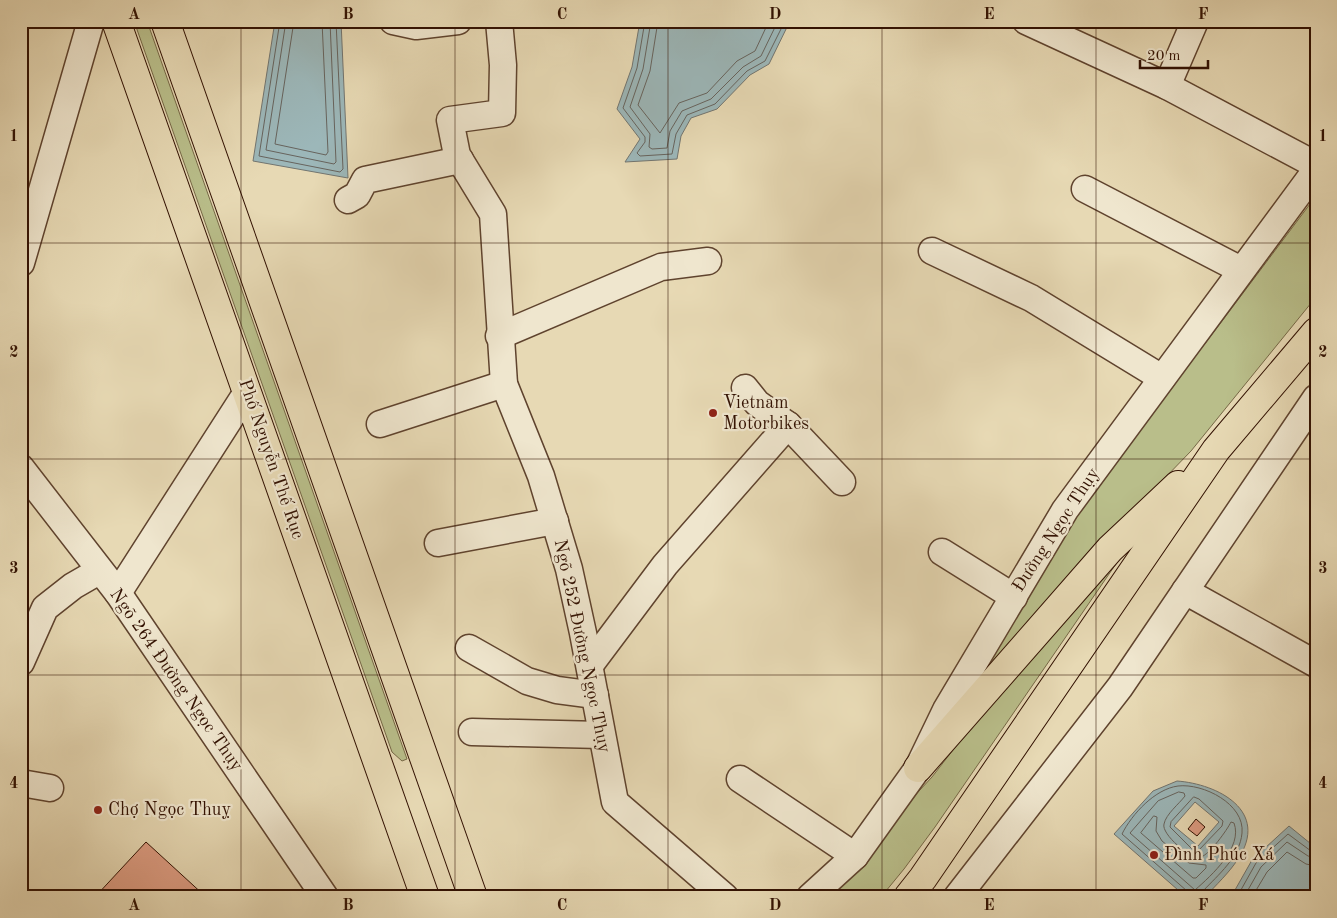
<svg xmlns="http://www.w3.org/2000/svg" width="1337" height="918" font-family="'Old Standard TT',serif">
	<rect width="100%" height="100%" fill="#e7d9b4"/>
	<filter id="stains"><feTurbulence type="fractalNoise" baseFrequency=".004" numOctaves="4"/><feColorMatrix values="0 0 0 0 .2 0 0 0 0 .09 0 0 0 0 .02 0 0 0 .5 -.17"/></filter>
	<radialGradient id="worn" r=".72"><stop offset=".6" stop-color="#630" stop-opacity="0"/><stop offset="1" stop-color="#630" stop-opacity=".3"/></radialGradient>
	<g fill="#b9be8a" stroke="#766846">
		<path d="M134,21H147L407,759L402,761L392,752Z"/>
		<path d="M1316,196V297L1191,451L1132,512L979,691L966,689L1015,608L1114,458L1207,341Z"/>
		<path d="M1118,558V561L935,827L904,869L881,897H827L880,833L932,777L981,714Z"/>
	</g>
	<g fill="#9cb7b9" stroke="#727570" fill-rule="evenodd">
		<path d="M275,21H341L348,178L253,161Z"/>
		<path d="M640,21H790L769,64L750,75L717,109L691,118L681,136L677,159L625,162L640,139L617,109L632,67Z"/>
		<path d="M1177,781C1218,784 1270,811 1238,859C1229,873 1216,885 1205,897H1186L1114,834L1153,791ZM1195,802L1219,822L1198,846L1174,826Z"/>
		<path d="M1289,826L1316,848V897H1231L1252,860Z"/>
	</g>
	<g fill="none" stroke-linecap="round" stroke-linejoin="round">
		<g stroke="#67645e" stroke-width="1">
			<path d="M280,21L259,156L340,172L343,169L336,21"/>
			<path d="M286,21L266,150L334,164L336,162L330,21"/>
			<path d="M294,21L275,144L326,155L328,152L322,21"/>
			<path d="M645,21L637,68L623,108L645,137V142L637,153L640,156L672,154L676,134L687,115L715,104L747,71L765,61L785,21"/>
			<path d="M651,21L643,69L630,107L650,134L649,147L652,149L667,148L670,131L682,111L711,99L743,67L761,56L778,21"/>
			<path d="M658,21L650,71L638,105L660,133L679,103L707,93L737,61L755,51L769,21"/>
			<path d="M1179,792L1184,793L1185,796C1179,804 1166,814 1164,824C1161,834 1191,860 1201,857C1210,854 1227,830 1231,822L1234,823C1243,847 1212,875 1195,890L1130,833L1158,801Z"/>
			<path d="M1194,797L1199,799L1223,821L1222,826L1198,851L1193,850L1170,827L1171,822Z"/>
			<path d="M1154,816L1157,817L1156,831L1162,841L1189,863L1206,865V868L1196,878H1193L1141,833Z"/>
			<path d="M1189,897L1187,891L1122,834C1132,814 1155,789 1178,786C1203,783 1245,804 1242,833C1240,857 1218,875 1203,891L1201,897"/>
			<path d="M1237,897L1256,863L1288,834L1311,851L1316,852"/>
			<path d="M1244,897L1261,867L1287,842L1308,856L1316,858"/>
			<path d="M1252,897L1267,872L1287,852L1306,864L1316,866"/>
		</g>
	</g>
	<g fill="#dd9c82" stroke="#321102">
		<path d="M1196,819L1205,827L1197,836L1188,829Z"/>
		<path d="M146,842L206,897H95Z"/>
	</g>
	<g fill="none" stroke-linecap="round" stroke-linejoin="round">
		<defs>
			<g id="minor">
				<path d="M393,21L416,26L458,21"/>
				<path d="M499,21L503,65L502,113L450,120L457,155L493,214L504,384L541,476L569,569L583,633L615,802L725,897"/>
				<path d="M1026,21L1167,86L1316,165"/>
				<path d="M1167,86L1195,21"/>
				<path d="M1085,189L1241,270"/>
				<path d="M348,200L357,195L365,180L460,160"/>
				<path d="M932,251L1031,298L1162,378"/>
				<path d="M21,263L91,21"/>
				<path d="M499,336L661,267L708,261"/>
				<path d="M380,424L504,384"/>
				<path d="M788,425L842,482"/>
				<path d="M21,468L118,593L325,897"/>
				<path d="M438,543L555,521"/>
				<path d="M942,552L1014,597"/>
				<path d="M1185,591L1316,664"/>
				<path d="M118,593L247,392"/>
				<path d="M469,648L527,681L557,690L595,695"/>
				<path d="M21,662L45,608L73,586L99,571"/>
				<path d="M590,665L665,565L788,425L757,403L745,388"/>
				<path d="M472,732L601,735"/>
				<path d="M740,779L855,856"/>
				<path d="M21,783L50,788"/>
				<path d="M810,897L855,856L918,768L946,710L1065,510L1316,170"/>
				<path d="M957,897L1120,687L1316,398"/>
			</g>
			<g id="major">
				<path d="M116,21L425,897"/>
				<path d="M165,21L473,897"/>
				<path d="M918,768L1110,549L1178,485"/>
				<path d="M908,897L923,878L1216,450L1316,332"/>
			</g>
		</defs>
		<use href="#minor" stroke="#5f432e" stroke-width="29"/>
		<use href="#major" stroke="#321102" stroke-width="30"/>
		<use href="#minor" stroke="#efe6ce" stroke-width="26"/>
		<use href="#major" stroke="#e7d9b4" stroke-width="28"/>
	</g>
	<path fill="none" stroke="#321102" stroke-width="1" stroke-opacity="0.55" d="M241,21V897M455,21V897M668,21V897M882,21V897M1096,21V897M21,243H1316M21,459H1316M21,675H1316"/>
	<g fill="#8f2418" stroke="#efe6ce" stroke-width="2">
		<circle cx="713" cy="413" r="5"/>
		<circle cx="98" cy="810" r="5"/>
		<circle cx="1154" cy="855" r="5"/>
	</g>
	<g text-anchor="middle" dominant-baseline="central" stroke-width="4.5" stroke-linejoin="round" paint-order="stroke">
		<g font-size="18" fill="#321102" stroke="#efe6ce" text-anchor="start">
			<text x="723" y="403">Vietnam<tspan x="723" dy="21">Motorbikes</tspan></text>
			<text x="108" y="810">Chợ Ngọc Thuỵ</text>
			<text x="1164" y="855">Đình Phúc Xá</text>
		</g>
		<g font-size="18" fill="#321102" stroke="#efe6ce">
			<text transform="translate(271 459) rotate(71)">Phố Nguyễn Thế Rục</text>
			<text transform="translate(1056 530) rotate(-57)">Đường Ngọc Thụy</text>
			<text transform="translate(582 646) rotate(78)">Ngõ 252 Đường Ngọc Thụy</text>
			<text transform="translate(176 680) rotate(55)">Ngõ 264 Đường Ngọc Thụy</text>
		</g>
	</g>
	<rect width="1337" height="918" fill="none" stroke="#e7d9b4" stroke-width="55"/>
	<path d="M1140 60v8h68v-8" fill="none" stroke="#321102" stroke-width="2.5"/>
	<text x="1147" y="60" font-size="15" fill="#321102" stroke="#efe6ce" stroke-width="4" paint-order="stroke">20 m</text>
	<rect x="28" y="28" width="1282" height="862" fill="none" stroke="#321102" stroke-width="2"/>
	<g font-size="16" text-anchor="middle" font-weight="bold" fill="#321102">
		<text x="134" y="19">A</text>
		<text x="348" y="19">B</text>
		<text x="562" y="19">C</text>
		<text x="775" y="19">D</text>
		<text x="989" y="19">E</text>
		<text x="1203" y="19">F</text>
		<text x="14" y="141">1</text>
		<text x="1323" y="141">1</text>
		<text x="14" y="357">2</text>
		<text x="1323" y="357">2</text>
		<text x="14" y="573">3</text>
		<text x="1323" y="573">3</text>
		<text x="14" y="788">4</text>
		<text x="1323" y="788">4</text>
		<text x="134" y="910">A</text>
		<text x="348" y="910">B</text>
		<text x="562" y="910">C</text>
		<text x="775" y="910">D</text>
		<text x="989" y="910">E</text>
		<text x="1203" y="910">F</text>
	</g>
	<rect width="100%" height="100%" filter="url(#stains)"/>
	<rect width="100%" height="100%" fill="url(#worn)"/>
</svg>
